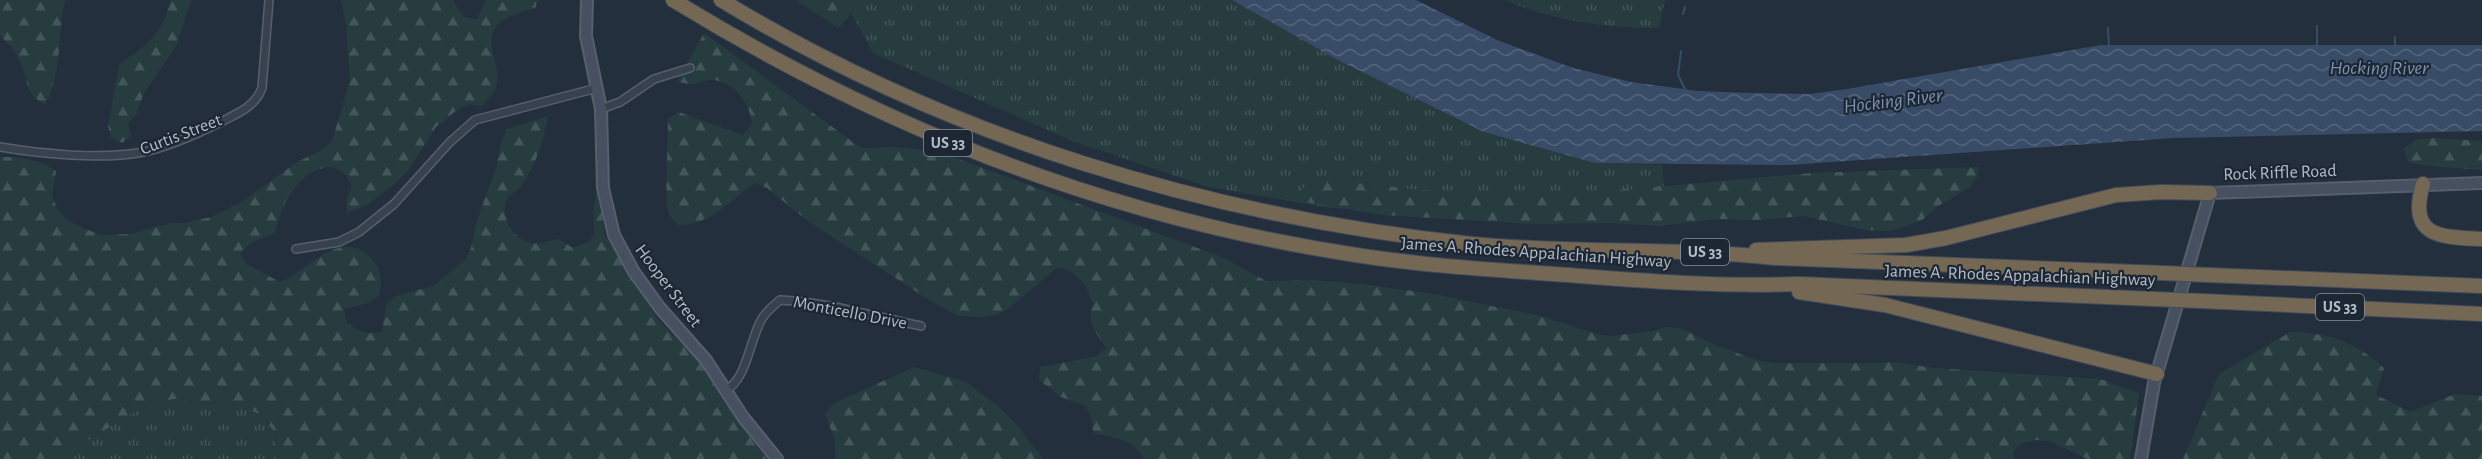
<svg xmlns="http://www.w3.org/2000/svg" width="2482" height="459" font-family="'Alegreya Sans',sans-serif">
	<defs>
		<pattern id="grass-tufts" width="24" height="20" patternUnits="userSpaceOnUse" patternTransform="scale(1.5)"><rect width="24" height="20" fill="#263c3f"/><path d="M3 7l-1-3M5 7V3M7 7l1-3M15 17l-1-3M17 17v-4M19 17l1-3" fill="none" stroke="#435659"/></pattern>
		<pattern id="forest-firs" width="22" height="20" patternUnits="userSpaceOnUse" patternTransform="scale(1.5)"><rect width="22" height="20" fill="#263c3f"/><path d="M5 1l3.5 6h-7zM16 11l3.5 6h-7z" fill="#435659"/></pattern>
		<pattern id="water-waves" width="16" height="10" patternUnits="userSpaceOnUse" patternTransform="scale(1.5)"><rect width="16" height="10" fill="#394c67"/><path d="M0 5q4-4 8 0t8 0" fill="none" stroke="#53647b"/></pattern>
	</defs>
	<rect width="100%" height="100%" fill="#242f3e"/>
	<g fill="url(#grass-tufts)">
		<path d="M844,0H1232L1336,59L1484,132L1595,163L1662,165L1664,187L1461,218L1323,207L1205,186L1070,140L873,53Z"/>
		<path d="M1505,0H1665L1659,28C1606,28 1553,21 1505,0Z"/>
		<path d="M175,399L235,405L260,414L277,435L274,459H61L64,455L149,403Z"/>
	</g>
	<g fill="url(#forest-firs)">
		<path d="M0,0H65C57,35 63,72 45,105C25,93 29,86 22,66C18,54 9,44 0,36Z"/>
		<path d="M170,0H191L176,46L144,93L136,115L128,123L131,136L122,143L111,137L108,126L119,65C146,45 163,36 170,0Z"/>
		<path d="M341,0H453L464,17L477,19L486,0H537L536,7C526,11 511,14 502,21C479,39 501,62 497,83C496,92 488,100 482,106L469,104L457,110L436,127L409,169L391,187L368,204L346,214L347,199L352,187C339,152 306,170 291,193C282,205 279,219 275,233L252,242L240,253L246,264L280,282C307,272 339,227 370,257C382,268 382,281 379,296L368,303L344,309L346,322C358,331 366,335 382,332L386,305L396,296L433,286L465,260L471,248L477,220L496,168L501,141L507,129L548,116C544,140 536,164 522,185C517,193 507,193 505,205C502,220 515,241 531,243C539,245 550,240 558,239L573,248L590,241L594,234L593,208L598,186L605,235L658,320L704,366L734,416L767,459H274L277,435L260,414L235,405L175,399L149,403L64,455L61,459H0V157C20,157 39,159 56,171L52,196L57,208L65,218L76,225L101,235L131,234L171,223H184L211,217L240,203L297,162L322,150L332,141L350,81L346,24Z"/>
		<path d="M796,0H846L852,13L838,28Z"/>
		<path d="M704,33L861,148L894,147L940,152L1224,258L1266,281L1311,280L1361,284L1428,293L1541,316L1597,334L1611,336L1653,331L1666,327L1680,328L1720,347L1760,361L1776,363H1865L1893,362L1935,368L2100,379L2139,393L2130,459H2087L2050,441L2036,440L2022,443L2013,452L2014,459H1144C1134,439 1113,437 1093,433L1092,420L1086,406L1061,397L1039,380L1040,367L1095,357L1106,349C1097,330 1085,326 1093,303C1086,285 1078,271 1058,267L1008,309L996,315L983,317L959,316L934,303L809,222L767,188L755,183C731,200 709,226 679,225L670,216L666,203L668,119L679,112L742,135L752,125C751,105 736,84 715,80C707,79 699,84 691,84C686,84 681,82 677,82Z"/>
		<path d="M2428,138L2482,141V170L2421,165L2408,162L2404,148L2416,140Z"/>
		<path d="M1979,167L1977,178L1970,187L1940,205L1922,220L1890,231L1866,230L1804,216L1756,220L1719,219L1660,226L1612,223L1535,224L1383,215L1299,201L1301,190L1313,178L1450,193L1511,195L1632,189L1812,173Z"/>
		<path d="M2290,332C2329,333 2355,341 2384,368L2376,395L2411,412L2455,394L2482,396V459H2183L2219,374Z"/>
		<path d="M914,367L965,381L998,406L1018,426L1043,459H836L834,438L825,413L835,403Z"/>
	</g>
	<path fill="url(#water-waves)" d="M1232,0H1416L1497,40L1573,68L1631,82L1698,91L1750,93L1810,94L1847,89L2101,45H2482V131L2173,138L1789,165L1595,163L1484,132L1336,59Z"/>
	<g fill="none" stroke-linecap="round" stroke-linejoin="round">
		<g stroke="#394c67" stroke-width="2">
			<path d="M1683,14L1685,7"/>
			<path d="M2317,26V47"/>
			<path d="M2108,28L2109,46"/>
			<path d="M2395,46V37"/>
			<path d="M1681,51L1678,75L1686,91"/>
		</g>
		<defs>
			<g id="street">
				<path d="M601,109L620,102L654,79L690,68"/>
				<path d="M0,147C41,154 102,160 143,152C169,147 197,134 221,122C238,113 255,107 262,88L269,0"/>
				<path d="M296,249L339,242L359,232L394,204L450,142L475,120L597,88"/>
				<path d="M725,390C747,382 750,336 763,317C768,310 774,305 780,300C827,302 875,317 921,326"/>
			</g>
			<g id="secondary">
				<path d="M587,0L586,36L601,109L603,188L614,235L634,272L660,308L706,360L743,417L777,459"/>
				<path d="M2141,459L2154,383L2210,193L2482,183"/>
			</g>
			<g id="highway">
				<path d="M673,0C883,129 1112,218 1356,255C1426,266 1497,270 1568,275C1644,281 1722,287 1798,284L2154,299"/>
				<path d="M721,0C949,138 1208,216 1472,244C1573,254 1675,247 1776,258L2162,273"/>
				<path d="M2423,184C2407,238 2441,237 2482,239"/>
				<path d="M1756,250L1906,245L1946,238L2116,195L2161,192L2210,193"/>
				<path d="M2209,275L2482,286"/>
				<path d="M1799,292L1885,305L2157,374"/>
				<path d="M2201,301L2482,314"/>
			</g>
		</defs>
		<use href="#street" stroke="#565f6c" stroke-width="10"/>
		<use href="#secondary" stroke="#565f6c" stroke-width="14"/>
		<use href="#highway" stroke="#434c59" stroke-width="16"/>
		<use href="#street" stroke="#38414e" stroke-width="7"/>
		<use href="#secondary" stroke="#465061" stroke-width="10"/>
		<use href="#highway" stroke="#746855" stroke-width="14"/>
		<defs>
			<g id="highway-bridge">
				<path d="M2162,273L2209,275"/>
				<path d="M2154,299L2201,301"/>
			</g>
		</defs>
		<use href="#highway-bridge" stroke="#434c59" stroke-width="16" stroke-linecap="butt"/>
		<use href="#highway-bridge" stroke="#746855" stroke-width="14"/>
	</g>
	<g text-anchor="middle" dominant-baseline="central" stroke-width="4.5" stroke-linejoin="round" paint-order="stroke">
		<g fill="#1d2633" stroke="#878f9c" stroke-width="1.5">
			<rect x="924" y="130" width="48" height="26" rx="4.5"/>
			<rect x="1681" y="239" width="48" height="26" rx="4.5"/>
			<rect x="2316" y="294" width="48" height="26" rx="4.5"/>
		</g>
		<g font-size="16" font-weight="bold" fill="#b4bcc9">
			<text x="948" y="143">US 33</text>
			<text x="1705" y="252">US 33</text>
			<text x="2340" y="307">US 33</text>
		</g>
		<g font-size="18" fill="#b4bcc9" stroke="#1d2633">
			<text transform="translate(181 135) rotate(-21)">Curtis Street</text>
			<text transform="translate(2280 173) rotate(-2)">Rock Riffle Road</text>
			<text transform="translate(1536 253) rotate(4)">James A. Rhodes Appalachian Highway</text>
			<text transform="translate(2020 276) rotate(2)">James A. Rhodes Appalachian Highway</text>
			<text transform="translate(668 286) rotate(53)">Hooper Street</text>
			<text transform="translate(850 313) rotate(11)">Monticello Drive</text>
		</g>
		<g font-size="20" font-style="italic" fill="#7c92b1" stroke="#1d2633">
			<text x="2379" y="68">Hocking River</text>
			<text transform="translate(1893 101) rotate(-7)">Hocking River</text>
		</g>
	</g>
</svg>
